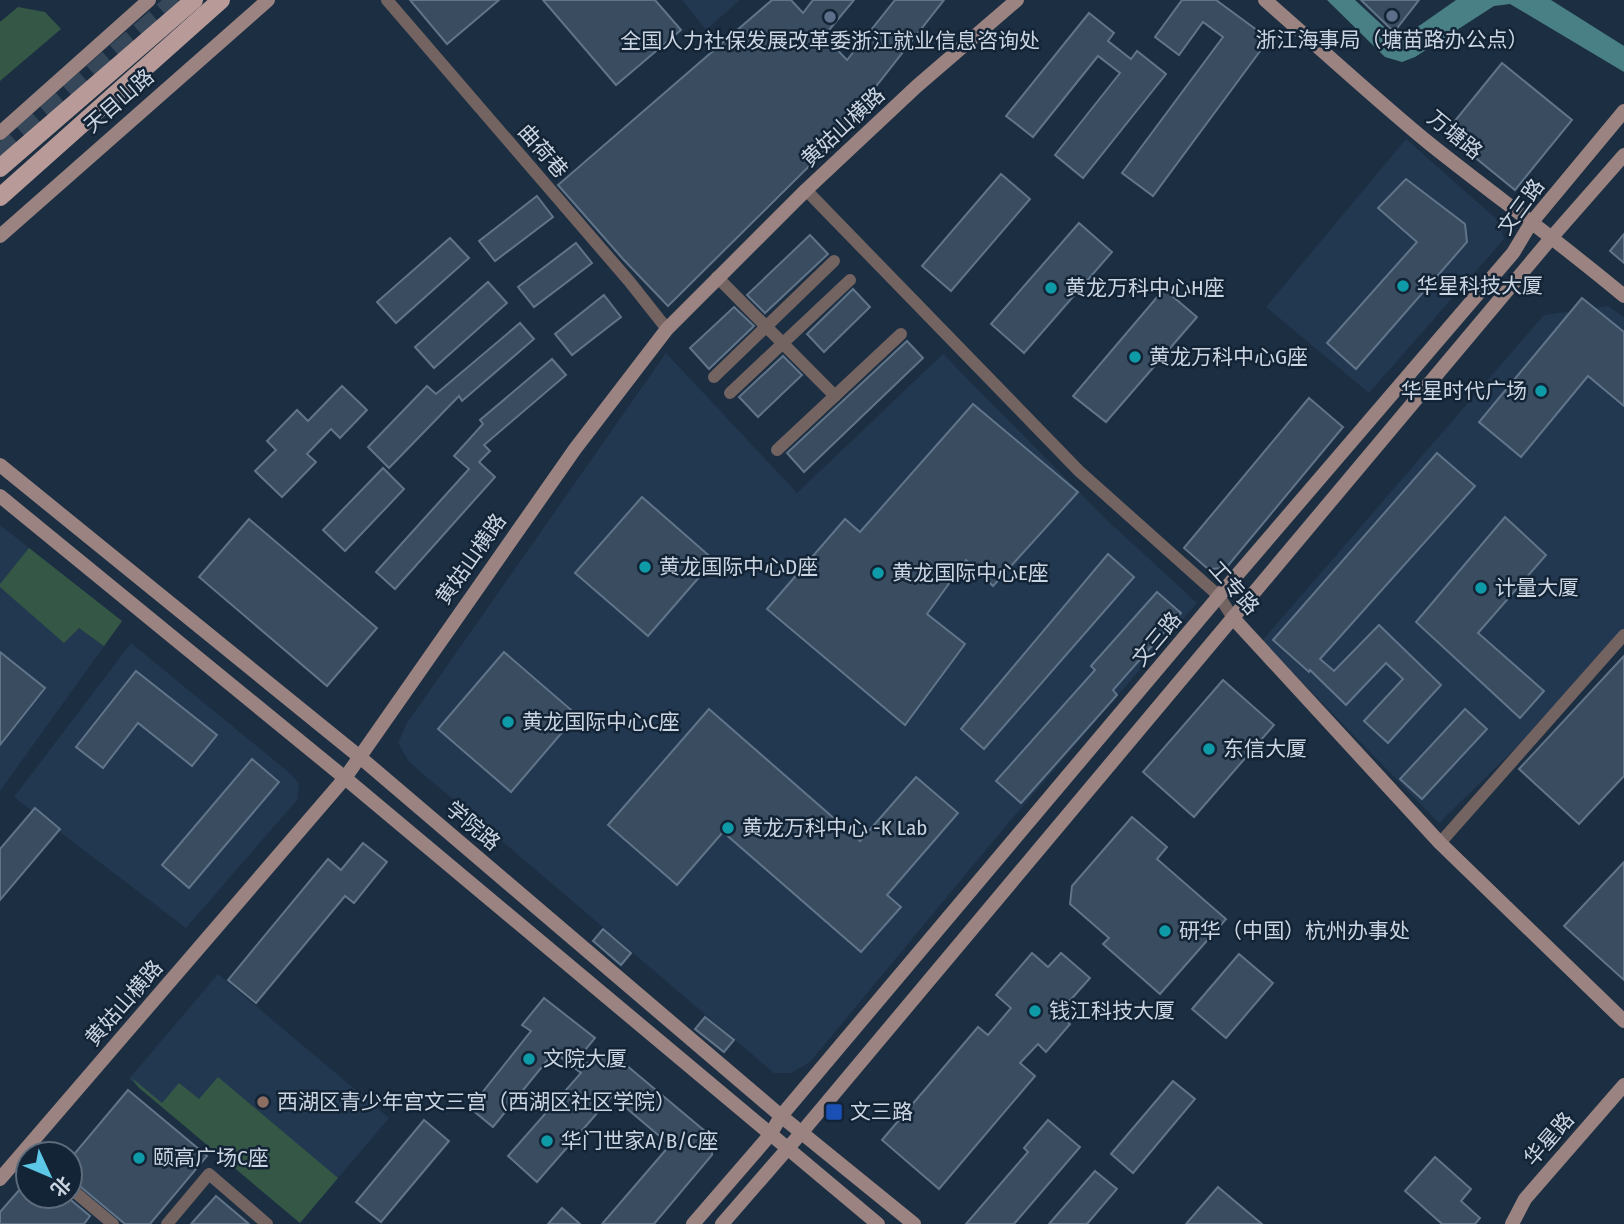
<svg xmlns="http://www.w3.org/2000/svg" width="1624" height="1224" font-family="'Fira Sans Condensed','Noto Sans SC',sans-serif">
	<rect width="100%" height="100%" fill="#1c2e41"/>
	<g fill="#223850">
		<path d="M682,0H740L706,30Z"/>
		<path d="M1406,139L1500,222L1504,239L1369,393L1266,307Z"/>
		<path d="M1608,306L1624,317V635L1570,695L1439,823L1262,641L1544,315Z"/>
		<path d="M666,353L797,493L943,354L1108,521L1197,603L1005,827L810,1062L791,1073H774L409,762L398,743L407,723Z"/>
		<path d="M0,525L122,621L0,791Z"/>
		<path d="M131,643L292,775L299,784L297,800L186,928L14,797Z"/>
		<path d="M218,974L389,1118L300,1223L129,1079Z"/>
	</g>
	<g fill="#345845">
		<path d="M18,7L45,12L61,29L0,81V22Z"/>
		<path d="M29,548L122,621L104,646L79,628L64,643L0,587V584Z"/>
		<path d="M218,1077L338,1178L300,1223L138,1087L132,1078L162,1103L179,1083L199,1099Z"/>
	</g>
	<path fill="#498086" d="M1327,0H1355L1395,37L1406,35L1456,0H1551L1624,46V72L1510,4L1494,6L1415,57L1402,62L1385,57Z"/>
	<g fill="#394c60" stroke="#61758a" stroke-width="2">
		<path d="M410,0H499L447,44Z"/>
		<path d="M543,0H655L681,30L616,85Z"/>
		<path d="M772,0H791L803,13L813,0H854L824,36L847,60L895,0H944L874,89L880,96L668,306L623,259L558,185Z"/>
		<path d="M1182,0H1216L1269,39L1153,196L1122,173L1223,37L1203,22L1179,55L1155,37Z"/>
		<path d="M1361,0H1419L1394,32Z"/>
		<path d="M1089,13L1114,33L1108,41L1131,59L1137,51L1166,74L1083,178L1055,155L1120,73L1098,56L1033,137L1006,116Z"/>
		<path d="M1502,63L1572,120L1515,190L1445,133Z"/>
		<path d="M1001,174L1030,199L951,291L922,266Z"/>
		<path d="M1406,179L1465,224L1467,242L1356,369L1327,343L1417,242L1378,208Z"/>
		<path d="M537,196L553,217L495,261L479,241Z"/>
		<path d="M1079,223L1112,252L1024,353L991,324Z"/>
		<path d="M1624,234V263L1610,251Z"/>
		<path d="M810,235L828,254L765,313L747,295Z"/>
		<path d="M450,238L469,258L396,323L377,302Z"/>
		<path d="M576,243L592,263L534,307L518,287Z"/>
		<path d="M488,282L507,303L434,368L415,347Z"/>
		<path d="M853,289L870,307L824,352L807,334Z"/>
		<path d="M1164,289L1197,317L1106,422L1073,396Z"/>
		<path d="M604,295L621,317L572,355L555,334Z"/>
		<path d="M1582,298L1624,332V406L1588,376L1521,457L1479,422Z"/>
		<path d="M734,307L754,326L709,369L690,348Z"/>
		<path d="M520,323L534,339L462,401L459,396L389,468L368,447L427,386L436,394Z"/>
		<path d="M907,341L923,358L804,472L787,453Z"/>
		<path d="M783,356L802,375L758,417L739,397Z"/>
		<path d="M552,359L566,375L484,445L490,451L479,462L495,477L395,589L376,572L469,469L454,456L483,424L480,420Z"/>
		<path d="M342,386L367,410L340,438L331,429L307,454L316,462L282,497L255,471L276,450L267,441L297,410L308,421Z"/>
		<path d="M1309,398L1343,427L1226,568L1208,569L1184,548Z"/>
		<path d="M973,404L1078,492L993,586L966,560L927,614L965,644L905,725L767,609L845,519L860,532Z"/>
		<path d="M1437,453L1475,486L1320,659L1334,671L1379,625L1441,685L1388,743L1364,721L1403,679L1386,663L1346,705L1310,670L1309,672L1273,640Z"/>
		<path d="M383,468L404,489L345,551L323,530Z"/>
		<path d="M642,497L714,560L648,636L575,573Z"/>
		<path d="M1505,517L1546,555L1478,633L1544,691L1520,718L1416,622Z"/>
		<path d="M249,519L377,628L327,686L199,577Z"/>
		<path d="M1108,554L1134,577L984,749L961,729Z"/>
		<path d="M1157,592L1181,613L1113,690L1117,695L1021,803L996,781L1095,670L1091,666Z"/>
		<path d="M0,652L45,688L0,745Z"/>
		<path d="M504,652L577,715L511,792L438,729Z"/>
		<path d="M1624,656V776L1579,824L1519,769Z"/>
		<path d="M136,671L217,735L192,766L138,723L103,768L76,747Z"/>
		<path d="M1223,680L1274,725L1194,817L1143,772Z"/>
		<path d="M709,709L860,841L916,777L958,813L887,895L901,907L861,952L723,832L677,885L608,825Z"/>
		<path d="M1465,709L1487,729L1422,799L1400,779Z"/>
		<path d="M252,759L279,782L189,888L162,865Z"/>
		<path d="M35,808L60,829L0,900V849Z"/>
		<path d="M1132,817L1167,847L1157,859L1226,919L1160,994L1103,944L1109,938L1070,904L1072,886Z"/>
		<path d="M363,843L387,862L354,903L345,896L256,1003L228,980L328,859L341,870Z"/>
		<path d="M1624,862V980L1564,926Z"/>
		<path d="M603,929L631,953L621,965L593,941Z"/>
		<path d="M1032,953L1048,967L1061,953L1090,978L1058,1014L1070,1024L1046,1052L1038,1044L1020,1063L1035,1076L939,1189L882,1140L978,1027L988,1035L1011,1008L996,995Z"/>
		<path d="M1239,954L1273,983L1226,1038L1192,1009Z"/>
		<path d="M544,998L595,1038L572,1066L554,1052L493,1127L470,1108L531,1031L522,1025Z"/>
		<path d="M705,1017L734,1040L724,1052L695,1029Z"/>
		<path d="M608,1057L620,1060L712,1137V1155L654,1224H602L670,1145L612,1096L537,1182L508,1156L581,1073L573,1067Z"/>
		<path d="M1173,1081L1195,1099L1133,1173L1111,1154Z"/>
		<path d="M128,1090L207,1156L150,1224H125L70,1178V1159Z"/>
		<path d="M424,1120L449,1141L381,1222L356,1202Z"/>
		<path d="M1048,1120L1080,1147L1014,1224H966L1028,1152L1024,1148Z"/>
		<path d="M1435,1157L1471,1189L1461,1201L1480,1218L1475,1224H1442L1405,1191Z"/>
		<path d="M1095,1171L1117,1189L1087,1224H1049Z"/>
		<path d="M28,1180V1196H66L90,1216L84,1224H0V1212Z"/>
		<path d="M1218,1187L1262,1224H1186Z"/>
		<path d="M216,1196L249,1224H191Z"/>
		<path d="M562,1208L580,1224H548Z"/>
	</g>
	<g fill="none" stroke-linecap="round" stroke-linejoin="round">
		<path stroke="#364759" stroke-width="21" stroke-dasharray="21 10" stroke-linecap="butt" d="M0,155L178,0"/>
		<g stroke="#736462" stroke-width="12">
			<path d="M387,0L629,281L667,329"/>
			<path d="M806,190L1079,471L1219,596L1233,618"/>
			<path d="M717,277L835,396"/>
			<path d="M714,377L834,261"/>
			<path d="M730,393L850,280"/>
			<path d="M777,450L901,334"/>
			<path d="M1440,843L1624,635"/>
			<path d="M70,1188L113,1224"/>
			<path d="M167,1224L209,1174L267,1224"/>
		</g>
		<g stroke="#9a8380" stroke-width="14">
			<path d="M1265,0C1320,48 1374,98 1430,144C1494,195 1561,243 1624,296"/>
			<path d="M0,133L149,0"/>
			<path d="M0,236L268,0"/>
			<path d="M0,465L361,758L781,1116L914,1224"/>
			<path d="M0,496L345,778L878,1224"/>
			<path d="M1233,618L1440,843L1624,1021"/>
			<path d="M0,1179L345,778L575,449L667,329L806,190L917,86L1017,0"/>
			<path d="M693,1224L770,1135L781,1116L1219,596L1513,253L1531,223L1624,111"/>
			<path d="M722,1224L802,1132L1552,237L1624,155"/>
			<path d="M1512,1224L1525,1199L1624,1085"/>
		</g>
		<g stroke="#b89b98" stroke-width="18">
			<path d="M0,168L194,0"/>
			<path d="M0,197L221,0"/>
		</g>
	</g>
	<g fill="#5c6f8a" stroke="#132436" stroke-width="2.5">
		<circle cx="1392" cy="16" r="7"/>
		<circle cx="830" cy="17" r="7"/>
	</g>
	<g fill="#0f9aa8" stroke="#132436" stroke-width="2.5">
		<circle cx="1403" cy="286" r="7"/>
		<circle cx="1051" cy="288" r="7"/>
		<circle cx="1135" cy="357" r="7"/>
		<circle cx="1541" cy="391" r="7"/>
		<circle cx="645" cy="567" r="7"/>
		<circle cx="878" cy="573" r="7"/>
		<circle cx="1481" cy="588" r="7"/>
		<circle cx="508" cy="722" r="7"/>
		<circle cx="1209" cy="749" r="7"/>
		<circle cx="728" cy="828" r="7"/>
		<circle cx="1165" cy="931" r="7"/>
		<circle cx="1035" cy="1011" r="7"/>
		<circle cx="529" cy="1059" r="7"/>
		<circle cx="547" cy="1141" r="7"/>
		<circle cx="139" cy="1158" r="7"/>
	</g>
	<circle fill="#8d6e63" stroke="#132436" stroke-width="2.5" cx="263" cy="1102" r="7"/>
	<rect fill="#1a4fb4" stroke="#132436" stroke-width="2.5" x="825" y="1103" width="18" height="18" rx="3.5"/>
	<g text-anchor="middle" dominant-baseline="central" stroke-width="5" stroke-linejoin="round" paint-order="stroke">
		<g font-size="21" fill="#cbd5e2" stroke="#132436" text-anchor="start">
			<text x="1392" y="40" text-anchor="middle">浙江海事局（塘苗路办公点）</text>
			<text x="830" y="41" text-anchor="middle">全国人力社保发展改革委浙江就业信息咨询处</text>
			<text x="1417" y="286">华星科技大厦</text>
			<text x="1065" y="288">黄龙万科中心H座</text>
			<text x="1149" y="357">黄龙万科中心G座</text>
			<text x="1527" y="391" text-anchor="end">华星时代广场</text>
			<text x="659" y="567">黄龙国际中心D座</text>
			<text x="892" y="573">黄龙国际中心E座</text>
			<text x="1495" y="588">计量大厦</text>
			<text x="522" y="722">黄龙国际中心C座</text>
			<text x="1223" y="749">东信大厦</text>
			<text x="742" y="828">黄龙万科中心 -K Lab</text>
			<text x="1179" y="931">研华（中国）杭州办事处</text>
			<text x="1049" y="1011">钱江科技大厦</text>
			<text x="543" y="1059">文院大厦</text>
			<text x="277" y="1102">西湖区青少年宫文三宫（西湖区社区学院）</text>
			<text x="850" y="1112">文三路</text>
			<text x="561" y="1141">华门世家A/B/C座</text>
			<text x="153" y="1158">颐高广场C座</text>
		</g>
		<g font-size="21" fill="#cbd5e2" stroke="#132436">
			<text transform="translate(119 101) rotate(-41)">天目山路</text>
			<text transform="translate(843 127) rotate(-43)">黄姑山横路</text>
			<text transform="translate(1455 135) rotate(39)">万塘路</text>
			<text transform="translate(543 151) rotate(49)">曲荷巷</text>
			<text transform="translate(1521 207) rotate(-54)">文三路</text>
			<text transform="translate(471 559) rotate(-55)">黄姑山横路</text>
			<text transform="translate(1234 588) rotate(48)">工专路</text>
			<text transform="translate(1157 639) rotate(-50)">文三路</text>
			<text transform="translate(473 826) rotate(40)">学院路</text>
			<text transform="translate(124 1003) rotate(-49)">黄姑山横路</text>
			<text transform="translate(1549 1139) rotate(-49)">华星路</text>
		</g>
	</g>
	<g transform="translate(49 1175) rotate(134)"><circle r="33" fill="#132436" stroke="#5d6b7b" stroke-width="2"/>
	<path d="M0-5L12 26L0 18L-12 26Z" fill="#5cc7e7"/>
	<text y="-10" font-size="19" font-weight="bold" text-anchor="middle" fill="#cbd5e2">北</text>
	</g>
</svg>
